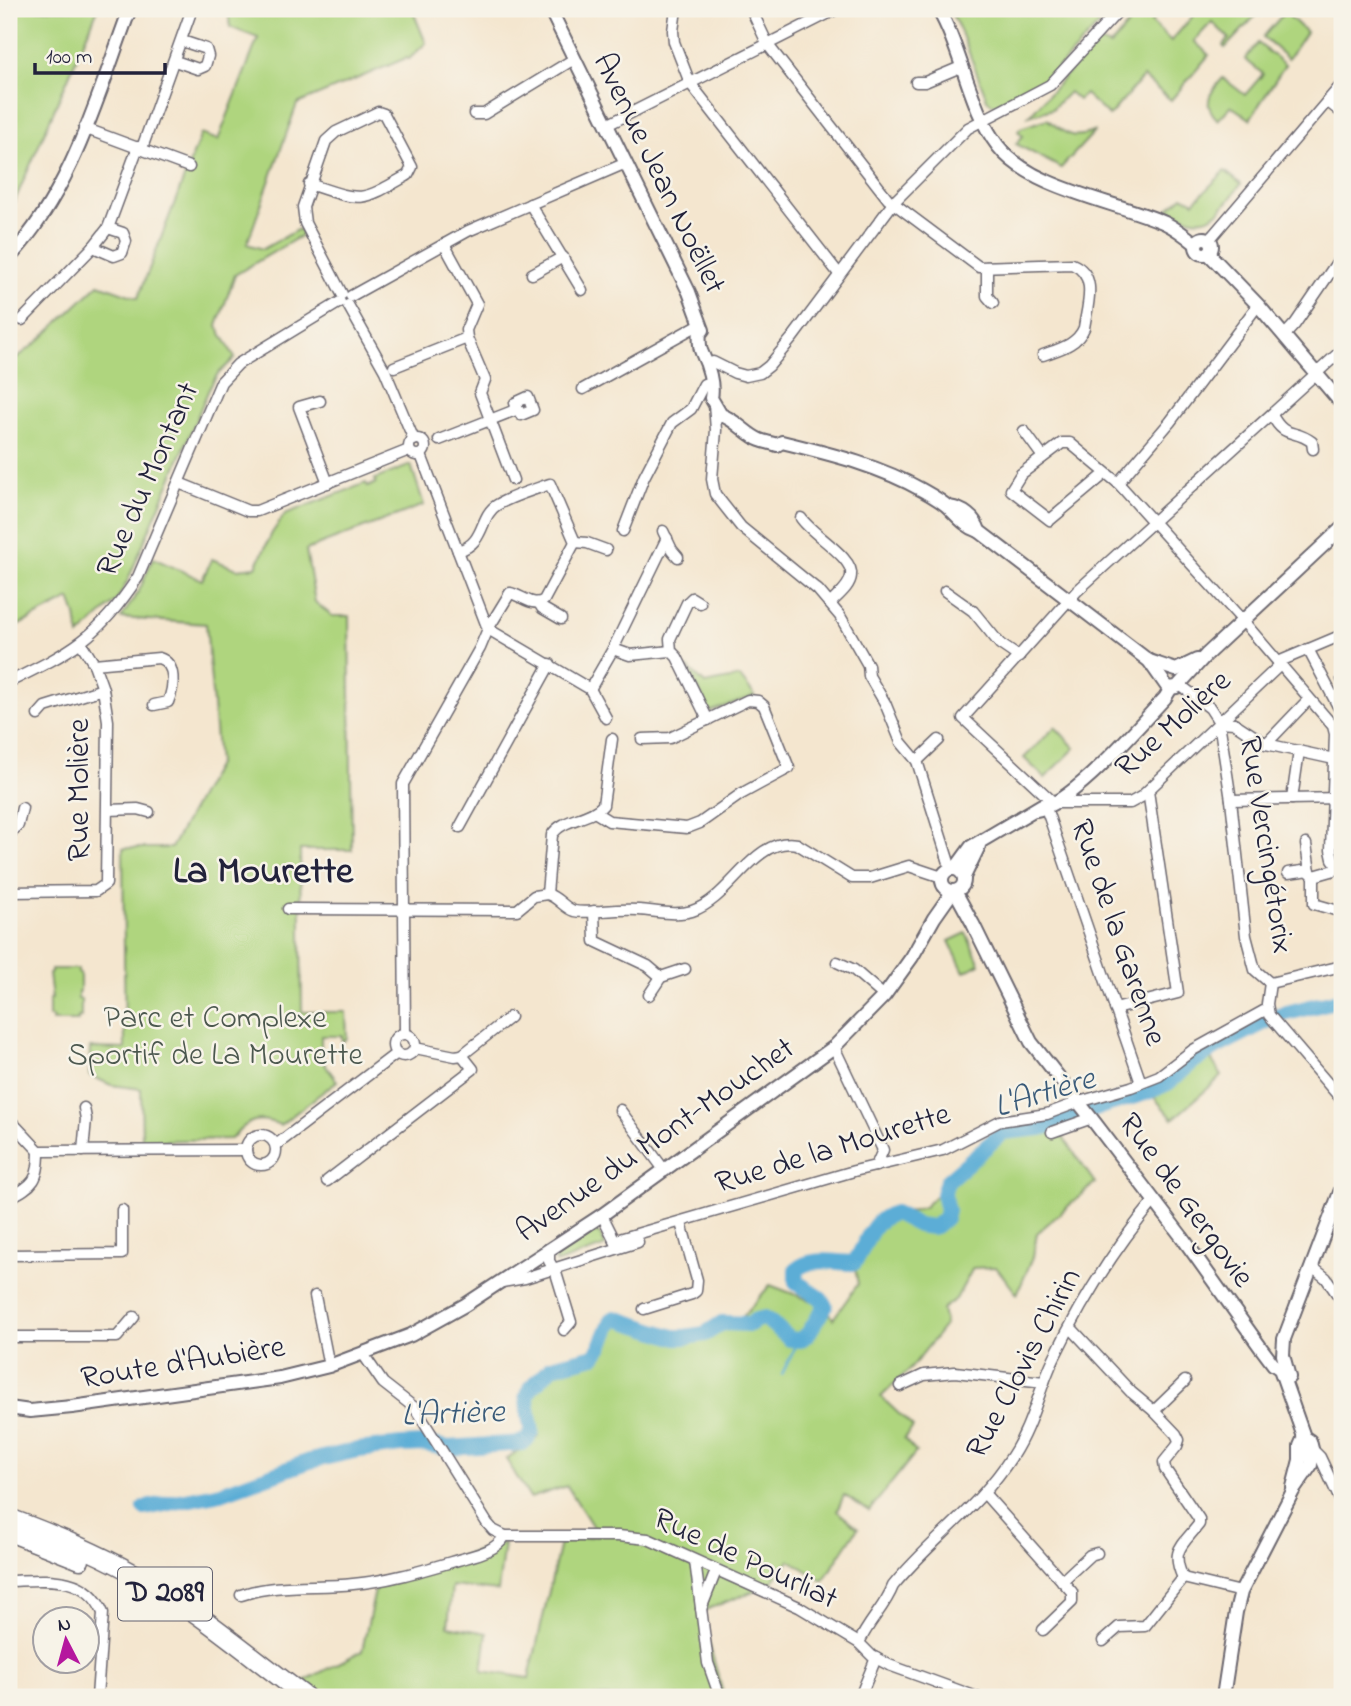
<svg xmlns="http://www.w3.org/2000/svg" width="1351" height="1706" font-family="'Indie Flower',sans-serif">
	<rect width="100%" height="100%" fill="#f7f3e8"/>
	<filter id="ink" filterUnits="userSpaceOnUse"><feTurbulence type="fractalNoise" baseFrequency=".0143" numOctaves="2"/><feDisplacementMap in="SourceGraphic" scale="14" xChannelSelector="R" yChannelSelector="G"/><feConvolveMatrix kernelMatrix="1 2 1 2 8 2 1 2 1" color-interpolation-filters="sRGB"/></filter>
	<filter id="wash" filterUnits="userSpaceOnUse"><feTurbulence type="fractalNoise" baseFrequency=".00686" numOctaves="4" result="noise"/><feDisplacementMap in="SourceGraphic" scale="28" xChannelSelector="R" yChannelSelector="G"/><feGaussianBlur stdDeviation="1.57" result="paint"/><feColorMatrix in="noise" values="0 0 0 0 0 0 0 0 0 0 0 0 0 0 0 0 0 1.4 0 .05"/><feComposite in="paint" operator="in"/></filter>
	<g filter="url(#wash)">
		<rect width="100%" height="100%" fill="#f4e6cf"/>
		<g fill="#afd57e" stroke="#687c5c" stroke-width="2">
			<path d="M9,9H98L13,205H9Z"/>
			<path d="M228,9H412L426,43L409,59L406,58L297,104L247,244L263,249L299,229L302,235L235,275L217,326L235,358L217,375L209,389L128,580L117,600L79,636L76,615L70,599L9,630V364L40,340L99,284L138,298L201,134L218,140L258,38L230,27Z"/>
			<path d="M949,9H1114L1046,81L997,104H992L987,99L960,30Z"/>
			<path d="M1142,9H1163L1151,22L1171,41L1199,9H1262L1225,48L1223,46L1229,38L1212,22L1194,41L1209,55L1171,100L1143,77L1109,116L1085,94L1078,100L1069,92L1052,109L1029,116L1097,41L1110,46Z"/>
			<path d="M1285,12L1306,32L1288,59L1263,37Z"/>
			<path d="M1258,43L1285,65L1250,119L1231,106L1218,120C1201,104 1210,92 1223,78L1245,95L1263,74L1245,59Z"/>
			<path d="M1047,119C1066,134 1071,141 1095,131L1061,168L1016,144L1023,136L1018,131L1020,128Z"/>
			<path d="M1225,171L1241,184C1227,202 1215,226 1189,218C1181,216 1175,211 1168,209L1183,196L1194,202Z"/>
			<path d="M411,465L424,505L306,550L315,602L332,616H349L352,850H300L302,1012H346L347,1038L342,1042V1036H321V1059L337,1081L280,1125C256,1115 247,1121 231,1139L142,1141L141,1089L111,1085L89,1075L90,1048L125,1049L123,848H171L218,763L206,624L121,618L139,591L153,558L202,580L212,559L237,569L256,567L272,533L285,514L366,483L368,487L376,483L375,479Z"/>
			<path d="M687,667L705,684L740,677L755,696L710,712Z"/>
			<path d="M1055,727L1075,748L1045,778L1024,758Z"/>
			<path d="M966,933L980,964L964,972L949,941Z"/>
			<path d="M51,969H78V973H80V991H78V999H81V1017H78V1021H52V1017H49V999H52L49,974L51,973Z"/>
			<path d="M1273,1021L1275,1024L1209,1056L1222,1076L1173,1119L1153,1096L1134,1100L1102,1113H1095L1128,1100L1156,1093L1211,1052Z"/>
			<path d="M1054,1124L1095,1183L1037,1233L1033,1257L1017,1294L996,1267L973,1268L956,1299L942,1309L945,1325L911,1368L881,1397L913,1427L904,1439L916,1452L869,1511L844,1495L837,1511L858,1528L823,1581L790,1560L770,1585L700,1612L724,1697H325L304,1681L362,1651L377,1581L504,1543L498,1591L452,1586L448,1626L487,1633L482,1671L529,1678L560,1543L598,1535L567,1486L530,1498L506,1459L539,1437L527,1396L552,1367L594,1356L618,1318L674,1337L705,1334L736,1325L770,1285L825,1306L833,1319L858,1284L854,1263L881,1219L924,1207L1003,1132Z"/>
			<path d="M592,1231L600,1234L606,1246L557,1263L554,1258L555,1256Z"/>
		</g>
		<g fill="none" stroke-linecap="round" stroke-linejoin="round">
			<path stroke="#5badd6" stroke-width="2.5" d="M782,1374L799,1340"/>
			<path stroke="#5badd6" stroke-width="16" d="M145,1508L221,1493L310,1461L358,1450L401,1445L424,1444L448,1448L522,1443L528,1438L532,1432L528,1410L527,1396L531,1388L552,1367L594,1356L601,1346L612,1320L615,1318L674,1337H685L705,1334L722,1323L750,1324L756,1320L765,1318L790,1339L800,1340L808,1334L825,1306L820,1298L796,1282V1270C810,1256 837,1263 854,1263C868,1243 869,1220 895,1213L918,1225L932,1227L936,1226L945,1218L947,1210L943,1194L947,1181L1003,1132L1041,1128L1066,1121L1102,1106L1148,1092L1168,1083L1194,1061L1217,1047L1279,1015L1342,999"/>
		</g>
	</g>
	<g filter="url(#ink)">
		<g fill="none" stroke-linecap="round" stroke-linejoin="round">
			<defs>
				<g id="street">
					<path d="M676,9L673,31L674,42L690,83L839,274"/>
					<path d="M751,9L768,45L888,199L979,267L1072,264C1099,275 1087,306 1084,328C1077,345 1059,349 1043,355"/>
					<path d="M175,61L198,69L205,66L208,56L206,49L182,41"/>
					<path d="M916,82H925L963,66"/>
					<path d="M1327,101L1342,113"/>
					<path d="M474,114H484L574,59"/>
					<path d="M607,125L837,9"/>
					<path d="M84,128L189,167"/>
					<path d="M142,148L192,9"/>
					<path d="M309,184C363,202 359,203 408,175L412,167L384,114L378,112L336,132L326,141L303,207L305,223L342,294"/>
					<path d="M530,204L582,290"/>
					<path d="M1209,240L1342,84"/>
					<path d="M444,244L477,304L466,330L467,338L485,380L480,393L513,480"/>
					<path d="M93,247L114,256L122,253L126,241L123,233L108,228"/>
					<path d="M987,267V296L993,303"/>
					<path d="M532,274L563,257"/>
					<path d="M351,296L468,231L626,163"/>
					<path d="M348,305L385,371L414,440"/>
					<path d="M22,320L93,247L108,228L138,147"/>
					<path d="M1284,336L1295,324L1342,255"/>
					<path d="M707,365L713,362L735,373L746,376L760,373L769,366L793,337L894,202L968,128L1050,85L1120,9"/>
					<path d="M394,367L467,338"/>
					<path d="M583,389L700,324"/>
					<path d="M320,401L299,407L328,483"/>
					<path d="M714,404L716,430L712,479L715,494L741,527L818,590L840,616L868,665L869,676L885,703L901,742L917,761L951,869"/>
					<path d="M1272,415C1285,440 1294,428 1312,442L1313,449"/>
					<path d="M1024,431L1043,457"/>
					<circle cx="417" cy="447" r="8"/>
					<path d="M439,440L518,409L515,403L528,397L533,410L521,415L518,409"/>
					<path d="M421,455L488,629"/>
					<path d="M1106,473L1050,520L1011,490L1021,474L1062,443H1070L1118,483L1243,621L1333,726L1335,734L1331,850L1333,859L1342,871"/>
					<path d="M179,483L248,511H257L409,450"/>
					<path d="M1118,483L1170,422L1258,305"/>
					<path d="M801,518C811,534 855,558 851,576C850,587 837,596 831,603"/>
					<path d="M623,531L644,477L672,423L691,409L704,384L711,382"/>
					<path d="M663,531L672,550L678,557"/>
					<path d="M575,542L587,543L606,550"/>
					<path d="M945,591L973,611L1000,644L1019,657"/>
					<path d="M539,603L542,608L561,619"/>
					<path d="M488,629L590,689L606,718"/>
					<path d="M613,649L630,655L671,651L677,657L708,720"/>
					<path d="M1308,649L1342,714"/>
					<path d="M671,651L670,639L687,603L692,598L700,603"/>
					<path d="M1278,662L1342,635"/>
					<path d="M94,664L159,658C177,664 174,687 168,702L154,705"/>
					<path d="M1280,665L1141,797L1130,803H1054L963,718L1077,591L1342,350"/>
					<path d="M1342,679V680"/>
					<path d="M9,682C72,651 98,638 138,577L221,382L238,364L340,302"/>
					<path d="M1180,685L1210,708L1219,722L1231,800L1246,936L1255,970L1270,983"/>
					<path d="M590,689L613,649L667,538"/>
					<path d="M38,715L45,707L103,689"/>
					<path d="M1219,722L1234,723L1266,744L1334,759"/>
					<path d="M1266,744L1309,699"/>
					<path d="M917,761L939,740"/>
					<path d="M1292,799L1299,751"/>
					<path d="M1231,800L1342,798"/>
					<path d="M1048,803L1046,808L1141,1083"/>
					<path d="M108,810L138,809L149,812"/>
					<path d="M596,813L609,821L687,828L700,823L741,794L789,768L764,706L758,701L748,700L670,738L642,739"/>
					<path d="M460,827L550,664"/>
					<path d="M9,835L18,825L22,808"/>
					<path d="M1306,844L1310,872L1314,876V904L1342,912"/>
					<path d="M1288,873L1310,870"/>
					<path d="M1314,876L1342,868"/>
					<path d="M9,892L96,891L106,884L108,721L103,689L94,664L81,643"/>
					<path d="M547,894L552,835C562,818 590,820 603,805L612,739"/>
					<path d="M288,909L517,910L534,896L547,894C558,897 564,908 574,911C583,913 593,911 601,911C614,910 626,909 639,910C656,911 676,916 692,911C732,898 753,836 797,844L852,878H870L909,866L942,877"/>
					<path d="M594,911L595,941L648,966L661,977"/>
					<path d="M837,962L854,970L884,996"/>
					<path d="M1270,983L1267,1004L1269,1015L1342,1100"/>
					<path d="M1270,983L1342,966"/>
					<path d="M649,995L661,977L685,969"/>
					<path d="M1115,1009L1178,993L1148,791"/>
					<path d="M405,1033L403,784L480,648L488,629L510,593C521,595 533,608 544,600L575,542L550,484C533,490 512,496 497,505C479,516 486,543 458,551"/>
					<circle cx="404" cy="1045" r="11"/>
					<path d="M834,1047L883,1150L876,1166"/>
					<path d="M462,1055L510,1017"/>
					<path d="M620,1110L665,1171"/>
					<path d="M9,1119L39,1151L246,1150"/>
					<path d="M1052,1132L1092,1118"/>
					<circle cx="261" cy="1150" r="15"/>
					<path d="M276,1145L397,1053"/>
					<path d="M83,1151L86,1119L84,1108"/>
					<path d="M327,1181L473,1069L462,1055L455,1056L415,1048"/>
					<path d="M9,1198C34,1185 39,1180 39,1151"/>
					<path d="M602,1215L617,1245"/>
					<path d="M616,1240L854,1171L943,1150L1000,1121L1047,1114L1079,1102L1131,1087L1159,1076L1193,1050L1267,1009"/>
					<path d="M549,1249V1261L556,1273L571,1322L564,1330"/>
					<path d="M9,1255L122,1254V1210"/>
					<path d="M1311,1266L1326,1278L1342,1301"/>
					<path d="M502,1282L525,1278L638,1242"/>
					<path d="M315,1296L329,1366"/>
					<path d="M644,1309L692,1294L696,1291L697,1280L681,1223"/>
					<path d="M1071,1328L1131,1392L1154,1411L1176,1434L1179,1440L1177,1446L1164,1462L1165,1469L1199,1519V1524C1182,1546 1170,1550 1183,1578"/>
					<path d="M9,1337H117L134,1317"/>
					<path d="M363,1354L383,1383L415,1408L487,1523L493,1530L505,1536H618L648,1539L799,1607L859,1643L872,1656L889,1665L977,1697"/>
					<path d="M900,1386L924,1375L955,1372L1044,1382"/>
					<path d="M1154,1411L1185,1381"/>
					<path d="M1312,1449L1320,1457L1342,1504"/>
					<path d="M984,1493L1072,1592V1602L1043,1630"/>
					<path d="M695,1561L708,1663L720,1697"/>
					<path d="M1183,1578L1241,1592"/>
					<path d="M9,1581C43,1580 87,1573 103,1613L97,1697"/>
					<path d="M1062,1581L1090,1555L1097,1553"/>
					<path d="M241,1595C275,1583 317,1588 353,1584C389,1581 424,1570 458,1560C475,1555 495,1552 505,1536"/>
					<path d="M701,1609L716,1571"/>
					<path d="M1103,1641L1119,1627L1145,1626L1183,1578"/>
					<path d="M859,1643C868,1622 885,1607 893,1586C930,1540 980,1507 1012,1456C1033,1424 1038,1391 1054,1358C1081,1302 1114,1249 1154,1201"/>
					<path d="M860,1697L876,1658"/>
				</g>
				<g id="secondary">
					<path d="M550,9L689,292L703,330"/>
					<path d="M938,9C962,50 970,110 998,146C1031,189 1115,201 1165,223C1176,228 1186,236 1196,244"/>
					<circle cx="1204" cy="246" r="8"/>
					<path d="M1208,253L1258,305L1342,404"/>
					<path d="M9,258C73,190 98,94 130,9"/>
					<path d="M700,324C700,333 698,345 702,353C708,365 714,384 711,398L721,415C735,419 747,435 760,440C765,442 772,443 777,445L782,442C830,454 878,465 922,490C931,495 942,501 949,508C959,518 965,526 979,531L1149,661L1168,688L1177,687L1206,655L1342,528"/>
					<path d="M949,507C963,509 975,517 979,531"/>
					<path d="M1149,661L1176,670L1197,660"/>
					<path d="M1036,810C1073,804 1138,726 1165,698L1171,688"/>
					<circle cx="953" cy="880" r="11"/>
					<path d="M955,869L971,847L1042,805"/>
					<path d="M964,877L979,846"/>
					<path d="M955,891L973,924L1031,1042L1095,1123L1182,1237L1261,1348L1273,1364L1280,1369L1304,1437L1310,1441L1312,1449L1311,1465L1293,1491L1241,1592L1236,1612L1223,1697"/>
					<path d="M1289,1377L1283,1355L1284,1339L1342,1187"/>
					<path d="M9,1408L30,1411L72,1407L280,1378L329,1366L411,1335L465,1305L602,1215L834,1047L884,996L912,957L934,918L953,891"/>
					<path d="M1293,1487L1300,1460V1446L1304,1437"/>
				</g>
				<g id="highway">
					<path d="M9,1518C55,1535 103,1555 145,1580C202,1614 253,1658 306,1697"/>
					<path d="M9,1532L80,1560"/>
				</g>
			</defs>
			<use href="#street" stroke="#6c676f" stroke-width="13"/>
			<use href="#secondary" stroke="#6c676f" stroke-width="16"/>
			<use href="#highway" stroke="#6c676f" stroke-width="21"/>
			<use href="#street" stroke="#fff" stroke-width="10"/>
			<use href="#secondary" stroke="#fff" stroke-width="12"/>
			<use href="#highway" stroke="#fff" stroke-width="18"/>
		</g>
	</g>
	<g text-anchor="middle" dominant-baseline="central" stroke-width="5" stroke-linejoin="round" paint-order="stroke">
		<rect fill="#f7f3e8" stroke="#62616f" stroke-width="2" x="118" y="1567.5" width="94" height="53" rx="5"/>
		<g font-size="30" font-weight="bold" fill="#22223b">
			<text x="165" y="1594">D 2089</text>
		</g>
		<g font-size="32" fill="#22223b" stroke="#f7f3e8">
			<text transform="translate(658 174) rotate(64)">Avenue Jean Noëllet</text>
			<text transform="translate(149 480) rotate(-66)">Rue du Montant</text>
			<text transform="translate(1174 725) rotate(-42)">Rue Molière</text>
			<text transform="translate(80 790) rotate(-90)">Rue Molière</text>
			<text transform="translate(1265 845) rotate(81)">Rue Vercingétorix</text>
			<text transform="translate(1117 933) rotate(71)">Rue de la Garenne</text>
			<text transform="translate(656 1141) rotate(-35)">Avenue du Mont-Mouchet</text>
			<text transform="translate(833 1150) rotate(-17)">Rue de la Mourette</text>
			<text transform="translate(1185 1201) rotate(54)">Rue de Gergovie</text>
			<text transform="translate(183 1364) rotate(-9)">Route d'Aubière</text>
			<text transform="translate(1025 1364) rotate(-62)">Rue Clovis Chirin</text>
			<text transform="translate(745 1560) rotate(25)">Rue de Pourliat</text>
		</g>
		<g font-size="32" fill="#4c584f" stroke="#f7f3e8">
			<text x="215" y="1019">Parc et Complexe<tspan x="215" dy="37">Sportif de La Mourette</tspan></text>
		</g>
		<g font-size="33" font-style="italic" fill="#395a79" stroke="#f7f3e8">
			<text transform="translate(1045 1094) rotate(-17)">L'Artière</text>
			<text transform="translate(453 1415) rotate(-2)">L'Artière</text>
		</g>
		<g font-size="38" font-weight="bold" fill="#22223b" stroke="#f7f3e8">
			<text x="263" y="873">La Mourette</text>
		</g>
	</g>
	<rect width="1351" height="1706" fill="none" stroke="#f7f3e8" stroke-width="35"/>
	<g transform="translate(66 1640) rotate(354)"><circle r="33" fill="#f7f3e8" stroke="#a29fa3" stroke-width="2"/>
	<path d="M0-5L12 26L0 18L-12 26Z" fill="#b5179e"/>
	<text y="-10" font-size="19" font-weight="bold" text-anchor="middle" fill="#22223b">N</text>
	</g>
	<path d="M35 63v10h130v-10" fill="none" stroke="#22223b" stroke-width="3.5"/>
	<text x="46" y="63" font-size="21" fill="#22223b" stroke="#f7f3e8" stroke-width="5" paint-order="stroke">100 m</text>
</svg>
